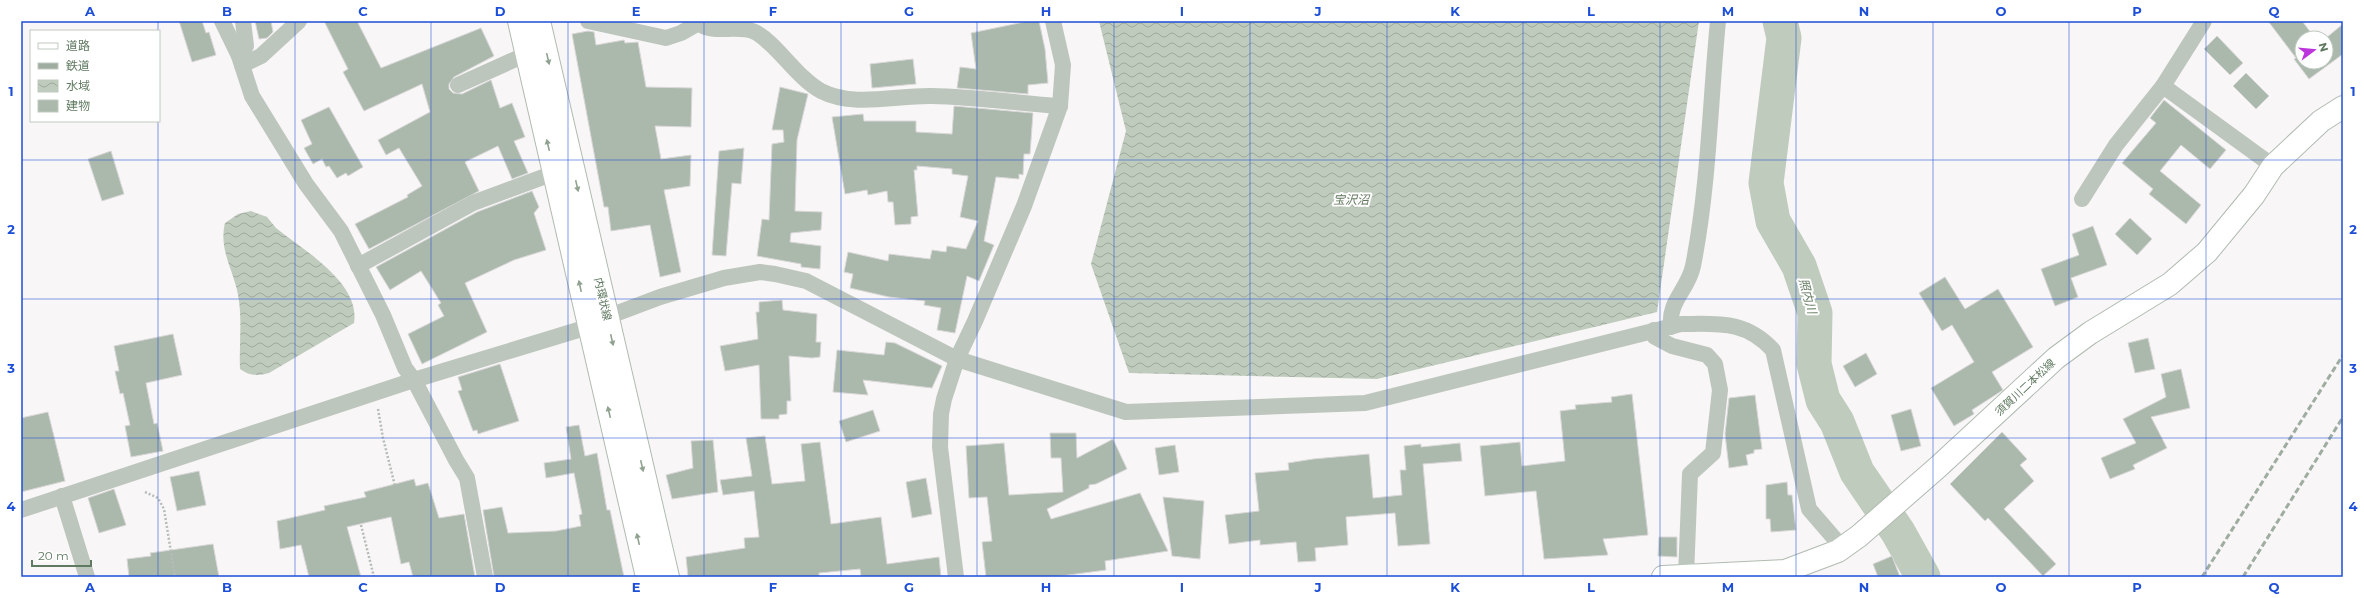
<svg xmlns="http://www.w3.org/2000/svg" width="2364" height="598" font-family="Montserrat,'Noto Sans JP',sans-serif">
	<defs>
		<pattern id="water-waves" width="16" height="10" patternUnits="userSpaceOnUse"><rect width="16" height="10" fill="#bfcbbc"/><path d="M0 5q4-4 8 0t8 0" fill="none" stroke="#9faa9c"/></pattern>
	</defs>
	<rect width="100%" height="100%" fill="#f8f6f7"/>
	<g fill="url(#water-waves)">
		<path d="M1099,21H1699L1657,312L1377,379L1129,373L1091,264L1126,131Z"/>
		<path d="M251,211L267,217L276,228C303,250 361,283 354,323L269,373C258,376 249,376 240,369C239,346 242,324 239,301C236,273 218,252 225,223L238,214Z"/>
	</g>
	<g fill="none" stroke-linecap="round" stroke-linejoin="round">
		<path stroke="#bfcbbc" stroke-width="35" d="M1780,21L1784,38L1766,183L1773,221L1799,266L1815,313L1814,364L1823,400L1837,422L1857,472L1898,532L1923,577"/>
	</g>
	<g fill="#abb8ac" stroke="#dad8d9">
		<path d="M179,21H202L206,33L209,32L216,55L192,62Z"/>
		<path d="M255,21H271L273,32L267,38L259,39Z"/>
		<path d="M324,21H357L381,68L481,28L494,56L454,77L449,84V89L453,93L462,94L491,80L500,108L512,103L525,137L514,141L528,173L512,179L498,146L465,162L479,191L369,249L355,224L408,197L407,195L422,186L399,148L386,155L378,140L430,112L422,84L364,111L343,72L348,69Z"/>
		<path d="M1029,21H1039L1045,49L1048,83L1028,85V94L957,88L960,67L976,69L971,33Z"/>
		<path d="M2268,21H2302L2315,38H2302V62H2326V38L2343,24V54L2309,79L2294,59L2296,58Z"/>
		<path d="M588,31L594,32L596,45L624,40L625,43L638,42L646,87L692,88L691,127L655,126L661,159L691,155L690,186L664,190L681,272L660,277L650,225L611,231L608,207H604L572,34Z"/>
		<path d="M2217,36L2243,63L2230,75L2204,49Z"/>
		<path d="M913,59L916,84L872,88L870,64Z"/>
		<path d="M2246,73L2269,96L2256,109L2233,86Z"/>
		<path d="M780,87L808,94L797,140L795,211L822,212L821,230L791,233L790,242L821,246L820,269L801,267V264L757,256L762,219L769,220L772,144L784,142L783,130H772Z"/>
		<path d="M2164,100L2226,150L2210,169L2181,145L2160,171L2201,205L2186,224L2149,194L2153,189L2122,163L2156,123L2150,118Z"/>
		<path d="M954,106L1033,113L1030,154H1024L1023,175L1019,174V179L996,177L984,241L994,245L979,281L967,276L955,333L937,330L941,308L924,305L925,301L889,297L850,288L853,274L844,272L848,252L888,261L889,254L930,259L932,250L946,252L947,246L966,249L978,221L960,217L968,176L952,174V169L917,166V170H914L918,216L911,217V224L895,225L893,202H888L887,191L868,195L867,190L845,194L832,117L863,114L864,121H916V132L952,134Z"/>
		<path d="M329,107L363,167L348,176L346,173L337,178L329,166L326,167L322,159L313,164L304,148L312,144L301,120Z"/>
		<path d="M744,148L741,184L732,183L726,256L712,255L719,151Z"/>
		<path d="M111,151L124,194L102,201L88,159Z"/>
		<path d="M532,191L539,207L534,213L546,250L514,260L465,283L487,332L422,364L408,334L444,316L438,305L441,303L421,271L390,290L376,267L477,212Z"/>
		<path d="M2130,218L2152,239L2137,255L2115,234Z"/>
		<path d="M2093,226L2107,265L2071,278L2078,297L2055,306L2041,269L2079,255L2072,234Z"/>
		<path d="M1945,277L1965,309L1998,289L2033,347L1992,372L2003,390L1972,410L1974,414L1954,426L1931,388L1974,362L1952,325L1942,331L1919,293Z"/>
		<path d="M782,300L783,310L817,314L816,342H821L820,357L812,358L789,356L791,401H787V414L779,415V419H761L759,365L725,371L720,346L758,339L756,312H759V302Z"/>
		<path d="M173,334L182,375L146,383L154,424L157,423L163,451L131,457L125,426L130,425L123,393L120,394L115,371H119L114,346Z"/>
		<path d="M2148,338L2155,369L2135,373L2128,343Z"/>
		<path d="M886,342L895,343L942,366L932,388L863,380L868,395L833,392L837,350L884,355Z"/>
		<path d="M1866,353L1877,374L1855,387L1843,366Z"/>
		<path d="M500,364L519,421L478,434L477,430L473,431L458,391L462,390L458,377Z"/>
		<path d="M2181,369L2190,408L2151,417L2167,448L2133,465L2135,469L2110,479L2101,458L2136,443L2123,419L2166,397L2161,374Z"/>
		<path d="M1632,394L1648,535L1603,539L1608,555L1544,559L1536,491L1485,496L1480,446L1520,442L1522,466L1565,461L1560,411L1576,409L1575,405L1612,402L1611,397Z"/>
		<path d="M1755,395L1762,449L1754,450V453L1746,455L1748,465L1729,468L1725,434L1729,398Z"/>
		<path d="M1911,409L1921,446L1901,451L1891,415Z"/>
		<path d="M873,410L880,431L846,442L839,421Z"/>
		<path d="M48,412L65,481L21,492V418Z"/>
		<path d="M579,425L585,456L597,453L607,510H610L624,577H494L483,510L502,507L508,533L556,531L581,526L579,515L582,514L574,473L546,478L544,463L571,459L566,427Z"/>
		<path d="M2002,432L2027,459L2020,465L2034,481L2004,509L2056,564L2043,576L1988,518L1985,521L1950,484Z"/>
		<path d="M1050,433H1076L1077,458L1113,439L1127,469L1096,484L1089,485V488L1047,509L1051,519L1140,493L1168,551L1105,561L1106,570L1054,577H986L982,542L992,541L987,497L969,498L966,446L1004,443L1009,495L1063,492L1061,458H1051Z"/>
		<path d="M765,436L772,484L805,481L801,444L820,442L831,524L881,517L887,564L939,557L941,577H861L860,569L819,573V577H688L686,557L745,548L744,538L759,537L754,491L723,495L720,480L752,476L746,438Z"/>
		<path d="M713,440L718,492L672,499L666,475L693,468L691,441Z"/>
		<path d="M1460,443L1462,461L1423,464L1430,544L1398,546L1395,513L1346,517L1348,545L1315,548L1316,561L1298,562L1296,542L1260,545V540L1229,544L1225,515L1259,511L1255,473L1289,470L1288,463L1313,459L1369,454L1373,498L1402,495L1400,470H1406L1404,446L1421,444V447Z"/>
		<path d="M1175,445L1179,472L1159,475L1155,448Z"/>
		<path d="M199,471L206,505L177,511L170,477Z"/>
		<path d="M926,478L932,514L912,518L906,482Z"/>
		<path d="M414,479L416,486L428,483L439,518L464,514L475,577H413L409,562L401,564L391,517L347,527L361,577H309L301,545L280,549L277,521L325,510L324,506L366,497L364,492Z"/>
		<path d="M1787,482L1788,495H1792L1796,530L1771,532L1770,519H1766V485Z"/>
		<path d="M114,489L126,525L99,533L88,498Z"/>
		<path d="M1163,497L1204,501L1200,559L1172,556Z"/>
		<path d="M1659,537H1677V557L1658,556Z"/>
		<path d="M213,544L219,577H129L127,559L151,556L150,553Z"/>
		<path d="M1892,556L1900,577H1878L1873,564Z"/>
	</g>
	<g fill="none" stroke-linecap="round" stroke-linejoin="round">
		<defs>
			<g id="secondary">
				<path d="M519,21L647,577"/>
				<path d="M539,21L668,577"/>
				<path d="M1663,577L1785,571L1838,551L1859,536L1938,467L2056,358L2090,333L2170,284L2207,252L2254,195L2273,166L2321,121L2343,107"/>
			</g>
		</defs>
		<use href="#secondary" stroke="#b0bbb0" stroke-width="24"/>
		<g stroke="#b6bdb6" stroke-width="2.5" stroke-dasharray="2 2" stroke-linecap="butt">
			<path d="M378,409L383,438L395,486"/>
			<path d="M145,492L158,498L164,509L175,577"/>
			<path d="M361,525L374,577"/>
		</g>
		<g stroke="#bdc6bd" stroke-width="16">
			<path d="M222,21L239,56L252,96L306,184L341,231L383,315L405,368L414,380L456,460L467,478L485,577"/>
			<path d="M588,21L666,38L681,33L702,21"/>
			<path d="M699,23C712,35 738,24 755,32C776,43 797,78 821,91C854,108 897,95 932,96C975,97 1017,103 1060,106"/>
			<path d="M239,56L246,46L243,21"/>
			<path d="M242,65L261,56L299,21"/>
			<path d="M458,85L527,54"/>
			<path d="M2163,86L2273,166"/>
			<path d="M2082,199L2116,145L2163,86L2204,21"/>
			<path d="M358,266L473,203L554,173"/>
			<path d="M1671,327C1668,301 1688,290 1693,266C1709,185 1710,102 1718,21"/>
			<path d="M1654,330L1655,337L1672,346L1707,355L1715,364L1720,390L1713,453L1690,474L1686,576"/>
			<path d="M62,496L87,577"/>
			<path d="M21,510L414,380L588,327L607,317L660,297L724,278L760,272L775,274L806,281L957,359L1126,412L1365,403L1681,324C1719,324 1745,320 1773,350L1809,509L1834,538L1838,551"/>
			<path d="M956,577L940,447L941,414L944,399L957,359L975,321L1024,206L1060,106L1063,65L1053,21"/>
		</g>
		<use href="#secondary" stroke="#fff" stroke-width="22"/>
		<g stroke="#9faca0" stroke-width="3" stroke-dasharray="6 3" stroke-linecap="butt">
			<path d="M2202,577L2343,355"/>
			<path d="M2243,577L2343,417"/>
		</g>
	</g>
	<defs><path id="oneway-solid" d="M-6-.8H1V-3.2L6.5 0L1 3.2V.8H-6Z"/></defs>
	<g fill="#90a290">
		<use href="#oneway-solid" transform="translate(548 59) rotate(77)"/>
		<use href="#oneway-solid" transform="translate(548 145) rotate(-103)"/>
		<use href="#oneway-solid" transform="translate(577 186) rotate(77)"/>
		<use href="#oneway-solid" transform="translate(580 286) rotate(-102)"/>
		<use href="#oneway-solid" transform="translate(612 340) rotate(77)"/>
		<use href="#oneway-solid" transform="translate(609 412) rotate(-103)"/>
		<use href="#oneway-solid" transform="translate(642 466) rotate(77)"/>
		<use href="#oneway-solid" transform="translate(638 539) rotate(-103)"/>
	</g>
	<path fill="none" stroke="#1d4ed8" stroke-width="1" stroke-opacity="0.55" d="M158,21V31M295,21V577M431,21V577M568,21V577M704,21V577M841,21V577M977,21V577M1114,21V577M1250,21V577M1387,21V577M1523,21V577M1660,21V577M1796,21V577M1933,21V577M2069,21V577M2206,21V577M158,121V577M21,160H2343M21,299H2343M21,438H2343"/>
	<g text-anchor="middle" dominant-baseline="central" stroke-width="4" stroke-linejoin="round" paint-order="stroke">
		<g font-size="11" fill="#607a61" stroke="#fff">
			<text transform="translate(603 299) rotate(77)">内環状線</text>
			<text transform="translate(2025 387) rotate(-43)">須賀川二本松線</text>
		</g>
		<g font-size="12" font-style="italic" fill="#647a60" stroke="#fff">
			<text x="1351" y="199">宝沢沼</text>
			<text transform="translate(1808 296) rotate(75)">照内川</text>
		</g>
	</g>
	<rect width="2364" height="598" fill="none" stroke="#ffffff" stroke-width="44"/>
	<rect x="30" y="30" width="130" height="92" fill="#ffffff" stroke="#bfcac0"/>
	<rect x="38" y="43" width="20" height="6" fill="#ffffff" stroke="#bfcac0"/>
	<text x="66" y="50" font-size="12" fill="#607a61">道路</text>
	<rect x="38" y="63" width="20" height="6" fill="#9faca0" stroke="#bfcac0"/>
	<text x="66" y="70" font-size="12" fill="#607a61">鉄道</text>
	<rect x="38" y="80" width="20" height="12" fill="url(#water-waves)" stroke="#bfcac0"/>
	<text x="66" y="90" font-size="12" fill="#607a61">水域</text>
	<rect x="38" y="100" width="20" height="12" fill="#abb8ac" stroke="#bfcac0"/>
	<text x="66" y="110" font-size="12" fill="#607a61">建物</text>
	<g transform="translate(2314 50) rotate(74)"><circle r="19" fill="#ffffff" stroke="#bfcac0"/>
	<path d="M0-3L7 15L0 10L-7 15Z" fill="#bc34db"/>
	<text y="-6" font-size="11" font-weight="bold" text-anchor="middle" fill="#607a61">N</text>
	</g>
	<path d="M32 560v6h59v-6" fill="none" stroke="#607a61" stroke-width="2"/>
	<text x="38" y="560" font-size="12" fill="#607a61" stroke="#ffffff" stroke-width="3" paint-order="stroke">20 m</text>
	<rect x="22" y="22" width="2320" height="554" fill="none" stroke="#1d4ed8" stroke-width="1.5"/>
	<g font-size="13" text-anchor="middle" font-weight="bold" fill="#1d4ed8">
		<text x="90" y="16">A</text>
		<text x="227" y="16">B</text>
		<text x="363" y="16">C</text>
		<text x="500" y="16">D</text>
		<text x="636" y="16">E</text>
		<text x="773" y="16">F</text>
		<text x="909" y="16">G</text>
		<text x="1046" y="16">H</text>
		<text x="1182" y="16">I</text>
		<text x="1318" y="16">J</text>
		<text x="1455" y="16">K</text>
		<text x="1591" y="16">L</text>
		<text x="1728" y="16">M</text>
		<text x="1864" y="16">N</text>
		<text x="2001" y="16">O</text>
		<text x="2137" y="16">P</text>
		<text x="2274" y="16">Q</text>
		<text x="11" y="96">1</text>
		<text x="2353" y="96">1</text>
		<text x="11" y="234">2</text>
		<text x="2353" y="234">2</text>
		<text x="11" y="373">3</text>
		<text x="2353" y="373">3</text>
		<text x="11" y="511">4</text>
		<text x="2353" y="511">4</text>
		<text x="90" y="592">A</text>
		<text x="227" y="592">B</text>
		<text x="363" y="592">C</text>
		<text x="500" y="592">D</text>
		<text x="636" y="592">E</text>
		<text x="773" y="592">F</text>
		<text x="909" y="592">G</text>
		<text x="1046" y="592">H</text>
		<text x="1182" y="592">I</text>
		<text x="1318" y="592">J</text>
		<text x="1455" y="592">K</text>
		<text x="1591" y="592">L</text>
		<text x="1728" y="592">M</text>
		<text x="1864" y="592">N</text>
		<text x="2001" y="592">O</text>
		<text x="2137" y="592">P</text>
		<text x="2274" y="592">Q</text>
	</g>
</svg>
